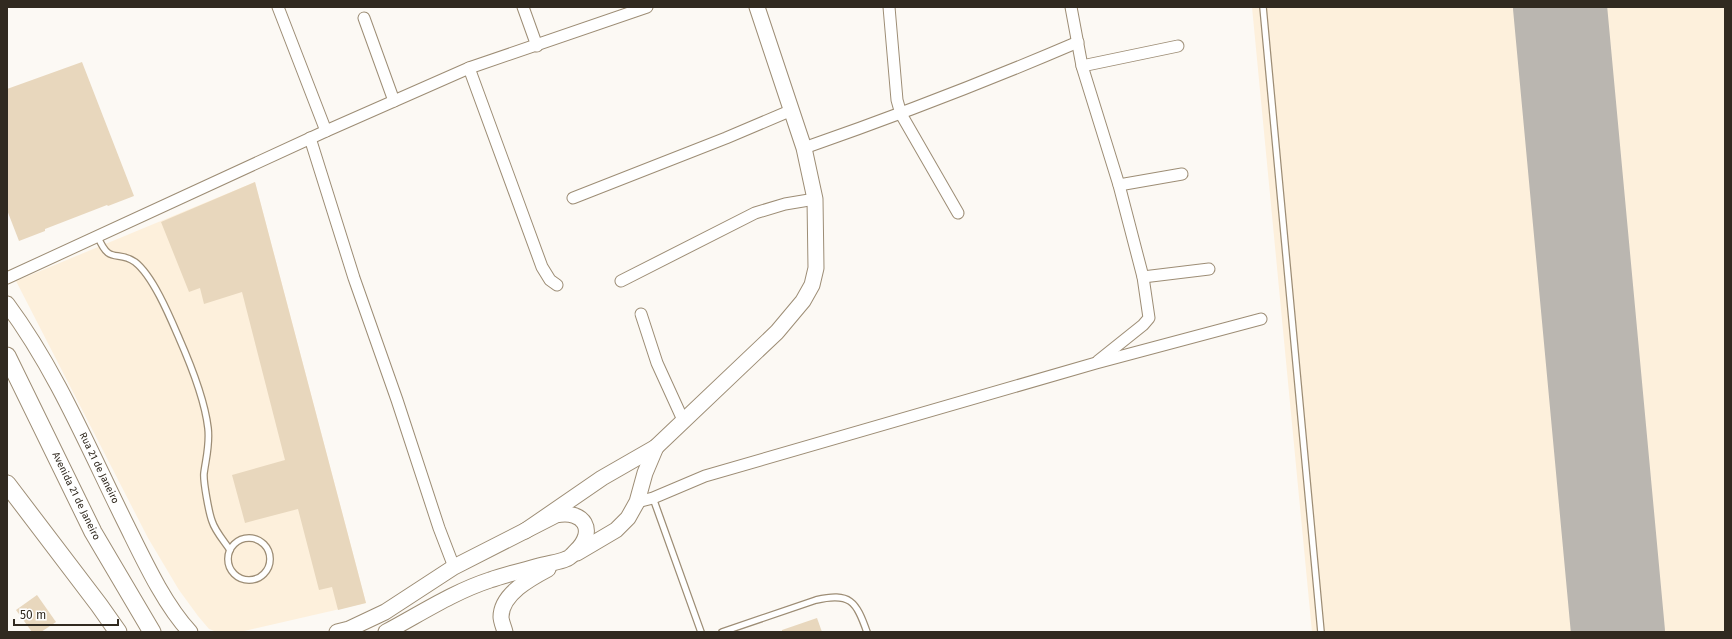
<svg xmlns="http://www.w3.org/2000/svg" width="1732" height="639" font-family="'Fira Sans',sans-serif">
	<rect width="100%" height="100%" fill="#fcf9f4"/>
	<g fill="#fdf0dc">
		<path d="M1252,7H1725V632H1312Z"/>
		<path d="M255,182L366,603L240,632H217L209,629L198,616L179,590L148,538L16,281Z"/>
	</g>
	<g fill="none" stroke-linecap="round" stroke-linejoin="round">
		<path stroke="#bab6b0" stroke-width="94" d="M1560,7L1618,632"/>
	</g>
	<g fill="#e8d7bd">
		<path d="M82,62L134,196L108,206L107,205L45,229V231L19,241L7,210V89Z"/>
		<path d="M255,182L366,603L338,610L332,587L319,590L298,509L245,523L232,475L285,460L242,292L204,304L200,288L189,292L161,222Z"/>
		<path d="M37,595L56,622L41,632H32L16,610Z"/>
		<path d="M817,618L822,632H782V630Z"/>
	</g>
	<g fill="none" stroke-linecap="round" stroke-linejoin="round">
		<defs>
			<g id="lane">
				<path d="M1263,7L1321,632"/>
				<path d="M98,237C110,266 117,249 135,262C153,276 170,317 179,338C190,363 205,402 208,428C210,444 206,458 204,473C203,481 209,513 212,521C215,531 224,541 230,550"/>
				<path d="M653,498L701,632"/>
				<circle cx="249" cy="559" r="21"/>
				<path d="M722,632L816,600C850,592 856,601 867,632"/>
			</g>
			<g id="street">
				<path d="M278,7L326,131"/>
				<path d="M523,7L537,46"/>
				<path d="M889,7L897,100L901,114L958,213"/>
				<path d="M1071,7L1082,66L1119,185L1143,277L1149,318L1143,325L1098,361"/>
				<path d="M364,18L394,101"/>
				<path d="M1082,66L1178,46"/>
				<path d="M469,68L542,267L550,280L557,285"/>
				<path d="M310,138L354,278L397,400L439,528L454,567"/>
				<path d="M804,148C896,116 987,81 1078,42"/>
				<path d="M1119,185L1182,174"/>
				<path d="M573,198L726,138L792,110"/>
				<path d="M1143,277L1209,269"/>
				<path d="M7,278L326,131L469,68L647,7"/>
				<path d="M621,281L755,213L785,204L815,199"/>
				<path d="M641,314L657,363L683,420"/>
				<path d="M637,502L653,498L705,476L1096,363L1261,319"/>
			</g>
			<g id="secondary">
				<path d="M7,304C56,370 88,447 124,520C142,556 163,603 190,632"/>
				<path d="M525,531L602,478L656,447L777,332L803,301L812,285L816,268L815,199L804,148L757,7"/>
				<path d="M577,553L616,530L628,518L637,502L645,473L656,447"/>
				<path d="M337,632L349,629L385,612L454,567L556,515C584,509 597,531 576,551C573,554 570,558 566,559C560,562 550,563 543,565C525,570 507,574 490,580C453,592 420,614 386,632"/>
				<path d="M505,632C504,628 501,621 501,617C501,594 531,578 548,569"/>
			</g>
			<g id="primary">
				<path d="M7,356L93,532L152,632"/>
				<path d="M7,484L99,605L118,632"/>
			</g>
		</defs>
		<use href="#lane" stroke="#9d8d75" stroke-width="8"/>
		<use href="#street" stroke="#9d8d75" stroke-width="13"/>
		<use href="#secondary" stroke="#9d8d75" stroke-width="17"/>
		<use href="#primary" stroke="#9d8d75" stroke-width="19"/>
		<use href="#lane" stroke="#fff" stroke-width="5.5"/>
		<use href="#street" stroke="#fff" stroke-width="11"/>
		<use href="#secondary" stroke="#fff" stroke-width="15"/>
		<use href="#primary" stroke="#fff" stroke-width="17"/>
	</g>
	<g text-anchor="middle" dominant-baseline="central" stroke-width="3.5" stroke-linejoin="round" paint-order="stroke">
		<g font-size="10" fill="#312a20" stroke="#fff">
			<text transform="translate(99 468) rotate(64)">Rua 21 de Janeiro</text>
			<text transform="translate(76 496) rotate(64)">Avenida 21 de Janeiro</text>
		</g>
	</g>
	<rect width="1732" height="639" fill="none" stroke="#312a20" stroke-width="16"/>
	<path d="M14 619v6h104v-6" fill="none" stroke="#312a20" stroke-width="2"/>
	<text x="20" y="619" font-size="12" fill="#312a20" stroke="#ffffff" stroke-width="3" paint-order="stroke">50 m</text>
</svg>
